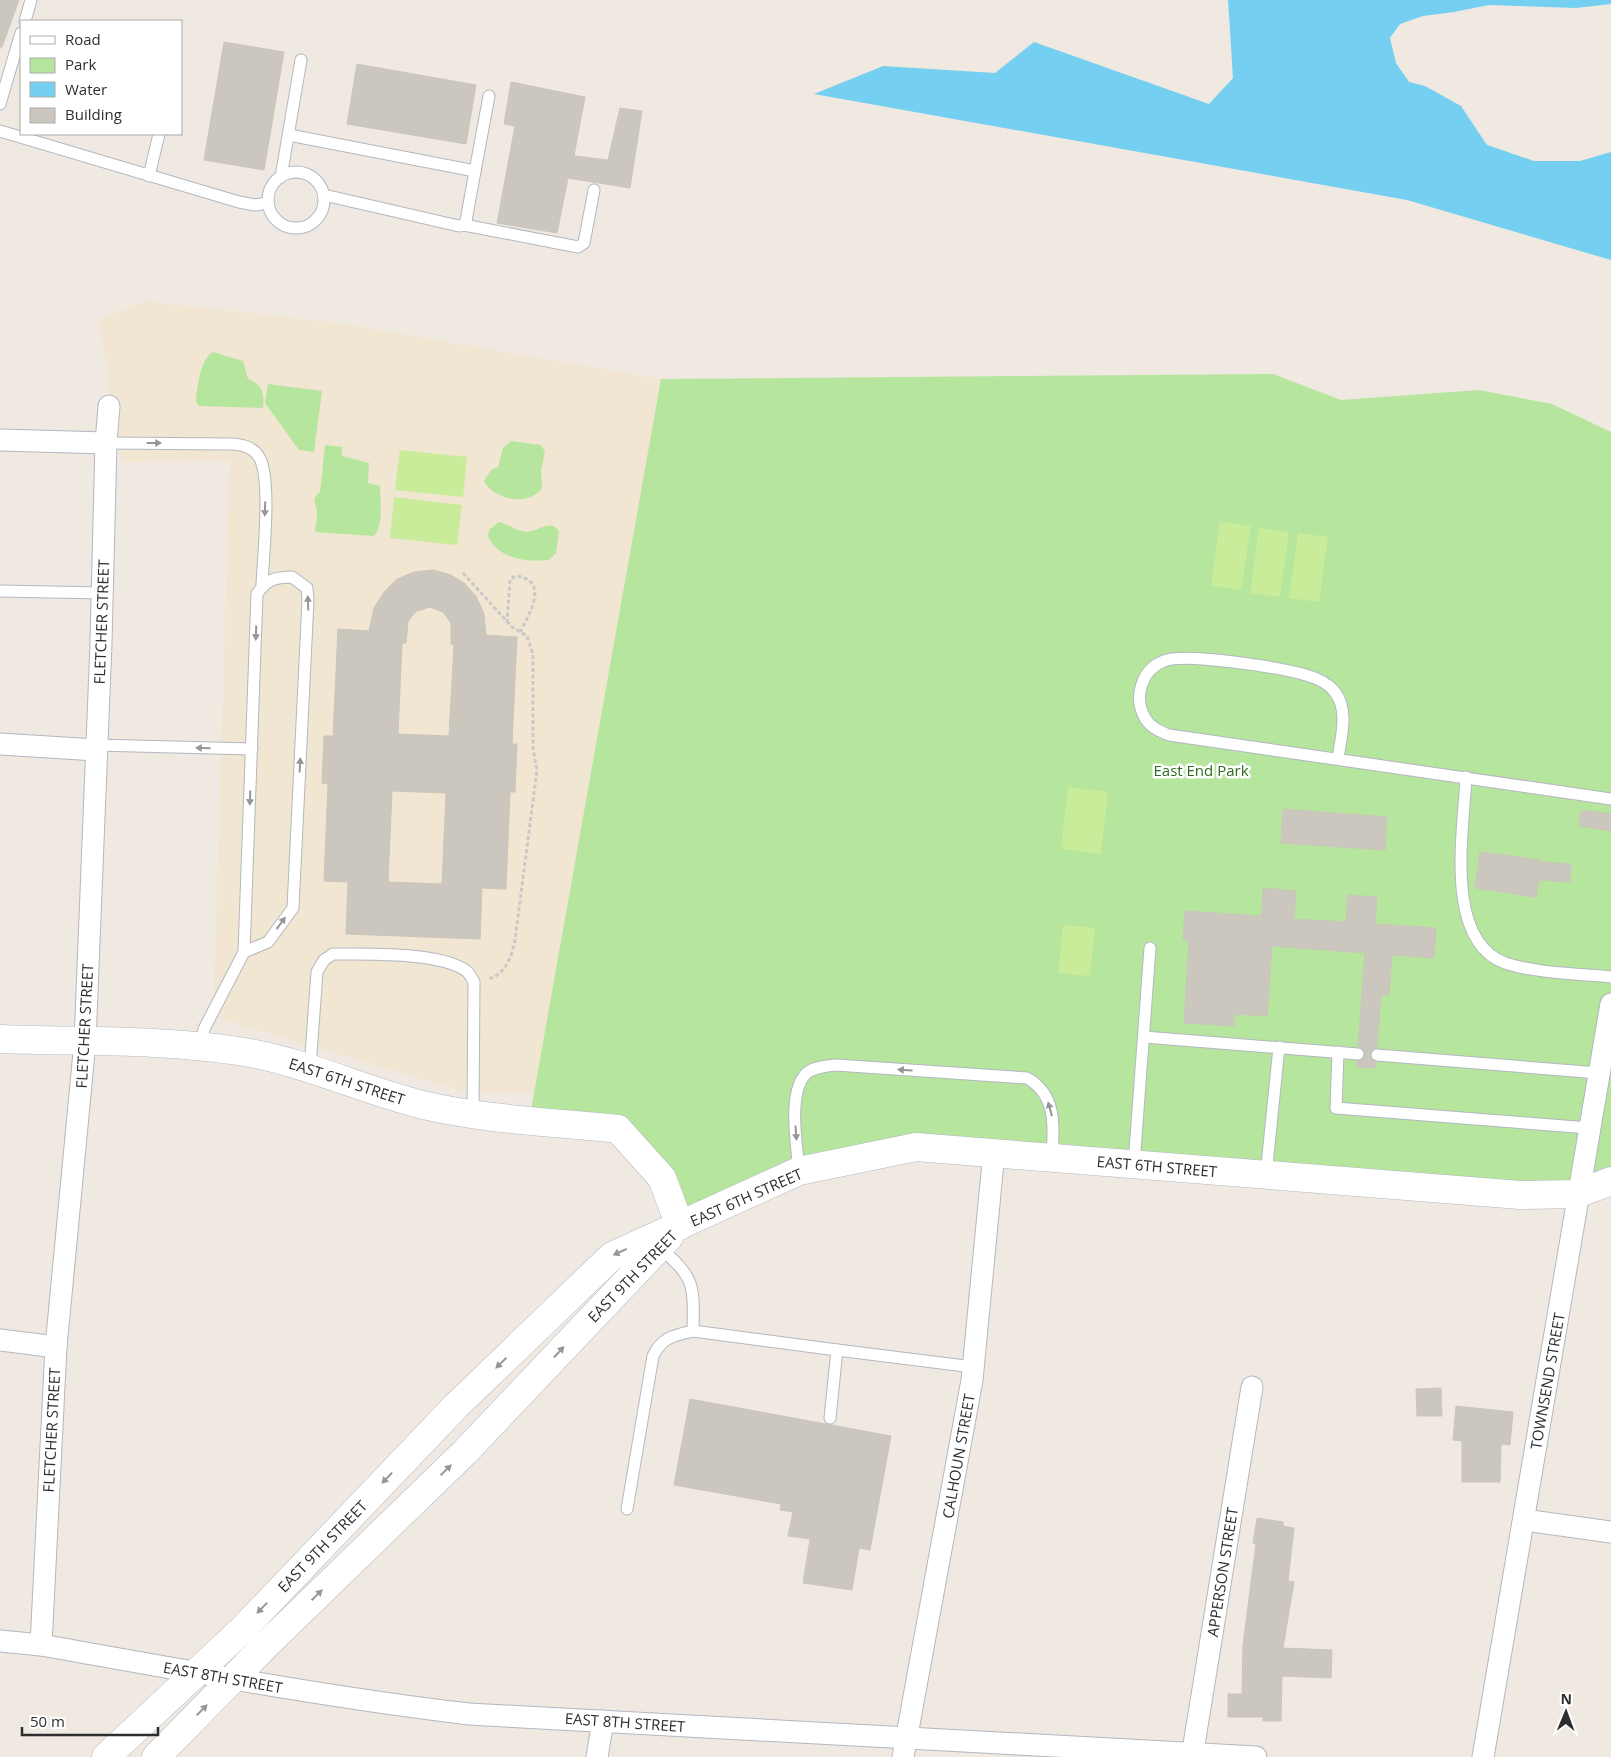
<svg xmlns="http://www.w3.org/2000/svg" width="1611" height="1757" font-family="'Open Sans',sans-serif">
	<rect width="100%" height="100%" fill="#efe9e1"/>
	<path fill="#f0e6d1" d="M144,301L338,323L661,379L534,1093H469L213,1017L230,461L121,462L99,321Z"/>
	<g fill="#b6e59e">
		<path d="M213,352L243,361L248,379C262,384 265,394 263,408L199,406L196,402C197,388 200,359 213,352Z"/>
		<path d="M1273,374L1341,400L1479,390L1552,404L1611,432V1181L1577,1194L870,1157L680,1226L618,1129L529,1121L661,379Z"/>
		<path d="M268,384L322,391L314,452L299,450L265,403Z"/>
		<path d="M511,441L541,445L545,452L541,470L542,488C529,507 494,500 484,481L491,470L498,467L503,448Z"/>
		<path d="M325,445L342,447V456L369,463L368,483L380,486C380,500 384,525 374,536L315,532C315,526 318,516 317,510C314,501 312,499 320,492Z"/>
		<path d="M499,522C508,524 517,531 526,532C538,532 550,518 559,531L556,553L549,560C527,562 499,560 488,536L489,530Z"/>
	</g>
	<g fill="#c9ec9a">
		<path d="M400,450L467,457L463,497L395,490Z"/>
		<path d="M394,497L462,505L457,545L390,538Z"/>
		<path d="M1220,521L1251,526L1241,590L1211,586Z"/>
		<path d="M1259,528L1289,532L1280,597L1250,593Z"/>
		<path d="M1298,533L1328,537L1319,602L1289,598Z"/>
		<path d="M1068,787L1108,792L1101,854L1061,849Z"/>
		<path d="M1063,925L1095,928L1090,976L1058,973Z"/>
	</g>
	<path fill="#75cff0" d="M1228,0H1611V4L1576,8L1489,5L1454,12L1423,16L1400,24L1390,38L1396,63L1409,82L1425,86L1461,106L1487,145L1534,161H1580L1611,152V260L1407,200L814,94L883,66L995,73L1034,42L1209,104L1233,78Z"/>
	<g fill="#cbc7bf" stroke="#cbc5ba" fill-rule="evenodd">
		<path d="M0,0H19L2,47H0Z"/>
		<path d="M224,42L284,52L264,170L204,160Z"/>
		<path d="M357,64L476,85L466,144L347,124Z"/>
		<path d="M511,82L585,97L574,156L608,160L620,108L642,111L630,188L568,178L557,233L497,223L515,126L504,124Z"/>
		<path d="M433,570L451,575L464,583L476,596L484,614L486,635L517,637L512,744H517L515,792H510L506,889L482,888L480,939L346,934L348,882L324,881L328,784L322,783L324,736H333L338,629L369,631L374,608L384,592L397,579L414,572ZM430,607L443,612L451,623V644L454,645L449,736L398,734L402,643H406L408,622L412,616L417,611ZM392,791L446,793L442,884L388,882Z"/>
		<path d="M1283,809L1387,817L1385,850L1281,843Z"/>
		<path d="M1581,810L1611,814V831L1579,826Z"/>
		<path d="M1480,852L1541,860V862L1571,864L1570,882L1539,880L1536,897L1475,888Z"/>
		<path d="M1263,888L1296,891L1294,919L1346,922L1348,895L1377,897L1375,924L1436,928L1434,958L1392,955L1389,995H1381L1377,1048L1370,1054V1059L1376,1062V1068L1357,1067V1061L1364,1059L1365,1054L1363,1048L1358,1046L1365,953L1272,946L1267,1016L1235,1014L1234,1026L1184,1023L1189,941L1183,940L1185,911L1262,916Z"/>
		<path d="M1441,1388L1442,1416H1417L1416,1389Z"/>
		<path d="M690,1399L891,1436L870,1550L859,1548L852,1590L803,1583L810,1539L788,1536L793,1512L780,1510L781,1504L674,1485Z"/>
		<path d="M1456,1406L1513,1412L1510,1445L1501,1444L1500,1482H1462V1441L1453,1440Z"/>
		<path d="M1257,1518L1283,1522V1526L1294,1528L1288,1581L1294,1582L1283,1648L1332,1650L1331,1678L1282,1676L1281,1721H1263V1717H1228V1694H1242L1243,1645L1256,1544L1253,1543Z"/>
	</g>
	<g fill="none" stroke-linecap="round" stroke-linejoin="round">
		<defs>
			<g id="lane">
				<path d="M25,21L31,0"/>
				<path d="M0,104L21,33"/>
				<path d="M0,131L239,202L255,205L268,203"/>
				<path d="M289,135L475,171L466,221L464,225L459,226L324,195"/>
				<path d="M475,171L489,96"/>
				<circle cx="296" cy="200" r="28"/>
				<path d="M149,176L159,134"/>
				<path d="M281,177L301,60"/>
				<path d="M464,225L578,247L584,243L594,190"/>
				<path d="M106,443L233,444C243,445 253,447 259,457C272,478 263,557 262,585"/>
				<path d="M0,591L103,593"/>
				<path d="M96,745L252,749"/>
				<path d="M1338,758C1341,738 1349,710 1335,692C1328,683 1317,678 1306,675C1282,668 1184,652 1164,661C1142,669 1133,697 1145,718C1150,727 1159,731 1169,735L1611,799"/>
				<path d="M1466,777C1464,828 1443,940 1505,963C1534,973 1580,974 1611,977"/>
				<path d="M1144,1037L1358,1054"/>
				<path d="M201,1047L204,1029L244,952L257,594C266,580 275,577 292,577L307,588L308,600L293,908L268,942L244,952"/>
				<path d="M1338,1052L1336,1108L1589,1128"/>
				<path d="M1377,1055L1599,1073"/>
				<path d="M310,1068L317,972L324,960L333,954C366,954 438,952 465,970C469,972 472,979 474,982L473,1114"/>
				<path d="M1134,1164L1150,948"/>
				<path d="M799,1171C797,1146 788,1097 804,1076C810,1067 826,1066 836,1065L1027,1078C1057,1095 1054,1127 1052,1157"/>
				<path d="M1266,1175L1279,1047"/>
				<path d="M659,1247C695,1278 694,1284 693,1331"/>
				<path d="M837,1350L973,1367"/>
				<path d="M627,1509L653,1356C662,1337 675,1335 693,1331L837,1350L830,1418"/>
			</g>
			<g id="street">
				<path d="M0,440L106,443"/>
				<path d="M0,744L96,750"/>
				<path d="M0,1340L56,1347"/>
				<path d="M1524,1520L1611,1532"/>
				<path d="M0,1641L41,1645C183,1670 325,1697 469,1714L1256,1757"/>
				<path d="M41,1645L56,1347L85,1042L101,643L106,443L109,406"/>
				<path d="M597,1757L603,1721"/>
				<path d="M903,1757L972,1380L994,1152"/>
				<path d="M1192,1757L1252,1387"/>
				<path d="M1483,1757L1611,1004"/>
			</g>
			<g id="secondary">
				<path d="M0,1039C78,1042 161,1039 238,1051C304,1061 359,1089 423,1105C487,1120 553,1122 618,1129L662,1178L680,1226"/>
				<path d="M106,1757L243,1629L456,1406L612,1256L799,1171L916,1147L1520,1195L1577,1194L1611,1181"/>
				<path d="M156,1757L265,1646L465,1452L669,1237"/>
			</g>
		</defs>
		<use href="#lane" stroke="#b4b7c1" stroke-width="13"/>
		<use href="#street" stroke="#b4b7c1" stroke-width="23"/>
		<use href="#secondary" stroke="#b4b7c1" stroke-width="29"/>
		<g stroke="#c9c9c9" stroke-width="3" stroke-dasharray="4 2.5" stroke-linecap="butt">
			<path d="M463,573L512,627L527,636L533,654V748L537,770L515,940C512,956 505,976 487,979"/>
			<path d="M507,623L510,580L515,576C550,579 530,614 520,632"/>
		</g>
		<use href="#lane" stroke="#fff" stroke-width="11"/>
		<use href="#street" stroke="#fff" stroke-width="21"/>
		<use href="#secondary" stroke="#fff" stroke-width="28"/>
	</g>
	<defs><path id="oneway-solid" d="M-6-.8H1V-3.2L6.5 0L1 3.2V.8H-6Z" transform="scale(1.25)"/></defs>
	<g fill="#969696">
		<use href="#oneway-solid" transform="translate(154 443)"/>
		<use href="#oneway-solid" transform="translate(265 509) rotate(92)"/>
		<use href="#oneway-solid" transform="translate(308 603) rotate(-92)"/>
		<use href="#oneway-solid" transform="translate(256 633) rotate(92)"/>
		<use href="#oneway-solid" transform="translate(203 748) rotate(-178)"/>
		<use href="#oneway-solid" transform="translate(300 765) rotate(-87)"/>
		<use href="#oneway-solid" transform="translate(250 798) rotate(92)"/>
		<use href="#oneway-solid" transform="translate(281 923) rotate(-54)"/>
		<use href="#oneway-solid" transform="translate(905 1070) rotate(-176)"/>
		<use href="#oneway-solid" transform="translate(1050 1109) rotate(-105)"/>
		<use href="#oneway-solid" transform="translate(796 1133) rotate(86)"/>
		<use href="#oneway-solid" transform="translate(620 1252) rotate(156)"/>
		<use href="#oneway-solid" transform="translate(559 1352) rotate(-47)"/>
		<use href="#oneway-solid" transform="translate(501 1363) rotate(136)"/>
		<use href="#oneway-solid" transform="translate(446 1470) rotate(-44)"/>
		<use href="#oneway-solid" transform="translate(387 1478) rotate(134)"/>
		<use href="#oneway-solid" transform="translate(317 1595) rotate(-44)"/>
		<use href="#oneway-solid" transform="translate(262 1608) rotate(134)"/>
		<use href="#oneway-solid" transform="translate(202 1710) rotate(-45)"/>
	</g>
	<g text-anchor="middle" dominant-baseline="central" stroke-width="5" stroke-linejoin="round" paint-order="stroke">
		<g font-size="15" fill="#2e2e2e" stroke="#fff">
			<text transform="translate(101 622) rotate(-88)">FLETCHER STREET</text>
			<text transform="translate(84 1026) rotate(-87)">FLETCHER STREET</text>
			<text transform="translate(347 1081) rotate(18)">EAST 6TH STREET</text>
			<text transform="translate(1157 1166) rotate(5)">EAST 6TH STREET</text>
			<text transform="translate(746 1197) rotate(-24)">EAST 6TH STREET</text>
			<text transform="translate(632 1276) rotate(-46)">EAST 9TH STREET</text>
			<text transform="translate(1547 1381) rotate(-80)">TOWNSEND STREET</text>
			<text transform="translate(51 1430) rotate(-87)">FLETCHER STREET</text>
			<text transform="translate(958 1456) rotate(-80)">CALHOUN STREET</text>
			<text transform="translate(322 1546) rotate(-46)">EAST 9TH STREET</text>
			<text transform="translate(1222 1572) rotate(-81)">APPERSON STREET</text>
			<text transform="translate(223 1677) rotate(10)">EAST 8TH STREET</text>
			<text transform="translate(625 1722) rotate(4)">EAST 8TH STREET</text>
		</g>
		<g font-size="15" fill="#2c6e1b" stroke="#fff">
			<text x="1201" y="770">East End Park</text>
		</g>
	</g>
	<rect x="20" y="20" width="162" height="115" fill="#ffffff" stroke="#ababab"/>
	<rect x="30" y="36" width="25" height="8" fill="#ffffff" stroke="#ababab"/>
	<text x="65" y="45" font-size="15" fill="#2e2e2e">Road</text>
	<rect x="30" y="58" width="25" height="15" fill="#b6e59e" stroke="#ababab"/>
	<text x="65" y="70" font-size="15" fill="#2e2e2e">Park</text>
	<rect x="30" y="82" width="25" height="15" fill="#75cff0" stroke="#ababab"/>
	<text x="65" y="95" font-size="15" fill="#2e2e2e">Water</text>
	<rect x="30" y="108" width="25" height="15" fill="#cbc7bf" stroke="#ababab"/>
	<text x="65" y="120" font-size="15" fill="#2e2e2e">Building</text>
	<g transform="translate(1566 1712) rotate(1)" stroke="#ffffff" stroke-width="4" paint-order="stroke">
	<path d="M0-4L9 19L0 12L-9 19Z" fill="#2e2e2e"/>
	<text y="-8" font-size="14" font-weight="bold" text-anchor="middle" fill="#2e2e2e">N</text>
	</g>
	<path d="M22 1727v8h136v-8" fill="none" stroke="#2e2e2e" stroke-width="2.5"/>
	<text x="30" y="1727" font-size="15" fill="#2e2e2e" stroke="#ffffff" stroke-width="4" paint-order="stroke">50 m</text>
</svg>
